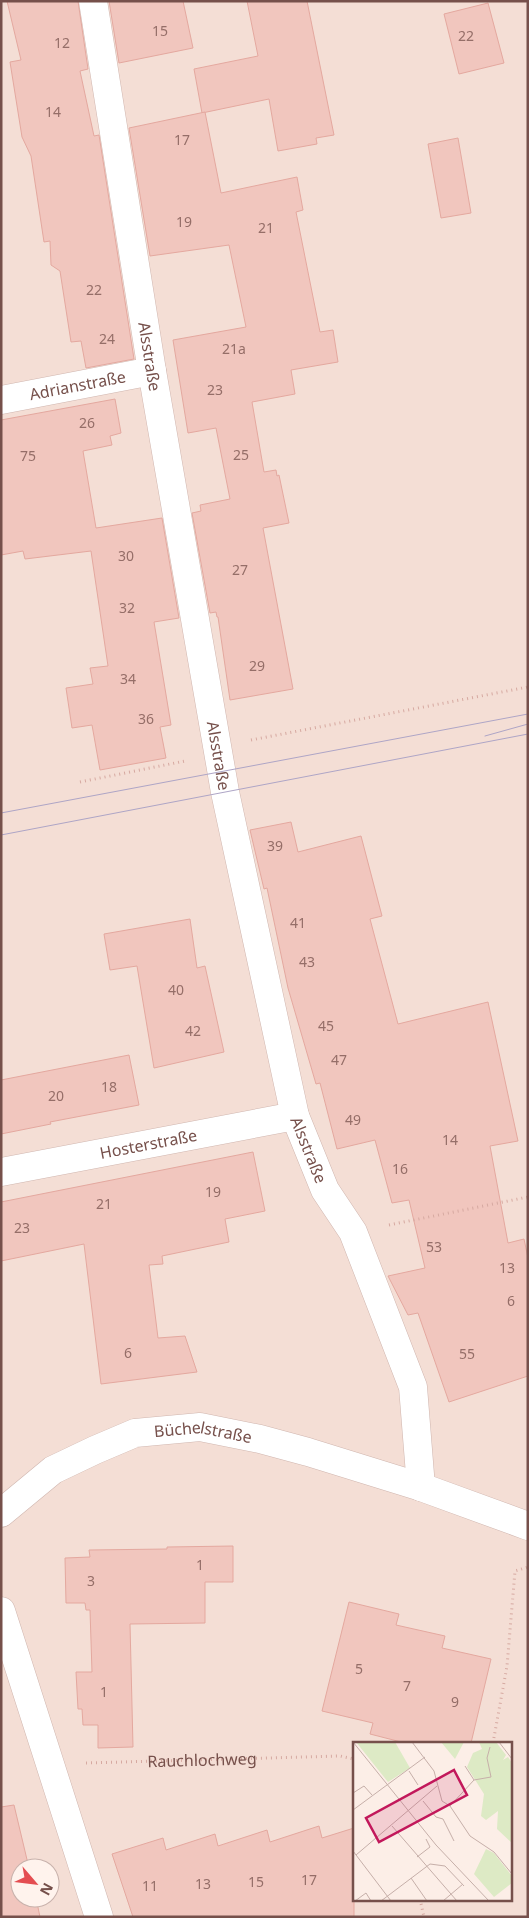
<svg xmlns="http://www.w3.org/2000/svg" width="529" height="1918" font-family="'Noto Sans',sans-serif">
	<rect width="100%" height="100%" fill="#fceee7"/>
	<path fill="#f4ded5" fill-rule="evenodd" d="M1,1H528V1917H1ZM354,1743H510V1899H354ZM20,1868H50V1898H20Z"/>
	<g fill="#f1c6be" stroke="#e4a89f">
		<path d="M7,1H78L88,69L80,71L94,136L99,135L134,359L86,368L81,341L71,342L60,271L51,265L50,241L44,242L31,156L22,137L10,62L21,60Z"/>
		<path d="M109,1H183L193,48L119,63Z"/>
		<path d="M247,1H307L334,135L316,138L317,144L278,151L269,99L202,113L194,69L258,56Z"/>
		<path d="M488,3L504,63L459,74L444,14Z"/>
		<path d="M205,112L221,193L297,177L303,210L296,212L320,332L333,330L338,362L291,370L295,394L252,402L264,472L276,470L277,476L279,475L289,523L263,528L293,689L230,700L218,617H217L216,612L210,613L192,513L201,511L200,505L230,499L216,428L188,433L173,340L246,327L229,245L150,256L129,128Z"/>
		<path d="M458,138L471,213L441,218L428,144Z"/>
		<path d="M115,399L121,433L110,436L112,445L83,451L96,528L162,518L179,618L154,622L171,725L160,727L166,758L100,770L92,725L72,728L66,688L93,684L90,668L108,666L91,551L25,559L23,551L1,555V420Z"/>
		<path d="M291,822L298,852L361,836L382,916L370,919L398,1024L488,1002L518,1141L490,1146L508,1243L524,1239L528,1258V1376L449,1402L418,1313L408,1315L388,1276L425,1268L409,1200L392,1203L375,1140L337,1149L320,1083L316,1084L288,988L267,888L264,889L250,830Z"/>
		<path d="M190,919L197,968L205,966L224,1052L154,1068L137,966L110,970L104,934Z"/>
		<path d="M129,1055L139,1105L50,1122L51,1124L1,1134V1080Z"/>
		<path d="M253,1152L265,1211L225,1219L229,1242L162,1256L163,1264L149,1265L158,1338L185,1336L197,1372L101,1384L84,1244L1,1261V1202Z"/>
		<path d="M233,1546V1582H205V1623L130,1624L133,1747L98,1748V1725H83L82,1709H78L76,1672H92L90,1610H86L85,1603H66L65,1558L90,1557L89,1550L167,1549V1547Z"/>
		<path d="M349,1602L399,1614L396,1625L445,1636L442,1648L491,1659L471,1743H405L370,1734L373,1723L322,1711Z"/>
		<path d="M14,1805L29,1868H20V1898H36L40,1917H1V1807Z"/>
		<path d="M319,1826L322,1838L354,1828V1917H133L112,1854L163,1838L166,1850L215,1834L218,1846L267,1830L270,1842Z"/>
	</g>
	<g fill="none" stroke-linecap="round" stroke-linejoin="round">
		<defs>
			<g id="street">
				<path id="s2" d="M93,1L152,371L225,792L295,1116L325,1190L353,1232L413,1387L421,1487"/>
				<path id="s3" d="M1,400L152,371"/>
				<path id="s4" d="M1,1172L295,1116"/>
				<path id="s5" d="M1,1513L53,1470L95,1450L135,1433L200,1427L260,1439L308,1452L421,1487L528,1526"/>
				<path d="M1,1611L99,1917"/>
			</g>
		</defs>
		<use href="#street" stroke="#d0b6af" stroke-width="29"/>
		<g stroke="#d6a9a1" stroke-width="3" stroke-dasharray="1 4" stroke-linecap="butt">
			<path d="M251,740L528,687"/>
			<path d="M80,782L185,761"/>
			<path d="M389,1225L528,1197"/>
			<path d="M493,1743L507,1666L515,1571L528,1567"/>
			<path id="s1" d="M86,1763L340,1756L354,1759"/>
			<path d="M420,1899L424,1917"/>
		</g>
		<use href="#street" stroke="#fff" stroke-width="28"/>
		<g stroke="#aea5c6" stroke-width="1">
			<path d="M485,736L528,724"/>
			<path d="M1,813L528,714"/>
			<path d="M1,835L528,734"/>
		</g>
	</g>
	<g text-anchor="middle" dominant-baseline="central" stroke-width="4" stroke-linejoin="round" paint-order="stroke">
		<g font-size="14" fill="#956e68">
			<text x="160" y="30">15</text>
			<text x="466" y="35">22</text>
			<text x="62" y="42">12</text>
			<text x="53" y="111">14</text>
			<text x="182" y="139">17</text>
			<text x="184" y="221">19</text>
			<text x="266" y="227">21</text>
			<text x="94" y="289">22</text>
			<text x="107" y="338">24</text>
			<text x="234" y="348">21a</text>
			<text x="215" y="389">23</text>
			<text x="87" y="422">26</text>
			<text x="241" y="454">25</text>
			<text x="28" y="455">75</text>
			<text x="126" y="555">30</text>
			<text x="240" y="569">27</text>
			<text x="127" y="607">32</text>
			<text x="257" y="665">29</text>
			<text x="128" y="678">34</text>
			<text x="146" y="718">36</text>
			<text x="275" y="845">39</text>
			<text x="298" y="922">41</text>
			<text x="307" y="961">43</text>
			<text x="176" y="989">40</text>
			<text x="326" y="1025">45</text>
			<text x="193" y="1030">42</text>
			<text x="339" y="1059">47</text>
			<text x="109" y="1086">18</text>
			<text x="56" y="1095">20</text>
			<text x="353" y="1119">49</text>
			<text x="450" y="1139">14</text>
			<text x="400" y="1168">16</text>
			<text x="213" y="1191">19</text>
			<text x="104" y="1203">21</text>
			<text x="22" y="1227">23</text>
			<text x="434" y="1246">53</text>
			<text x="507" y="1267">13</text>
			<text x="511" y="1300">6</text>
			<text x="128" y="1352">6</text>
			<text x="467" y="1353">55</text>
			<text x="200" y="1564">1</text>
			<text x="91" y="1580">3</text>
			<text x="359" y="1668">5</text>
			<text x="407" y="1685">7</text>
			<text x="104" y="1691">1</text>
			<text x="455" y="1701">9</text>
			<text x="309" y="1879">17</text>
			<text x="256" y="1881">15</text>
			<text x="203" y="1883">13</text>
			<text x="150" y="1885">11</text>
		</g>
		<g font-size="16" fill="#76504b" stroke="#fff3ed">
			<text stroke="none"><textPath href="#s2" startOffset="360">Alsstraße</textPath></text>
			<text stroke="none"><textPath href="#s3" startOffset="78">Adrianstraße</textPath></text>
			<text stroke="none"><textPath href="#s2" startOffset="765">Alsstraße</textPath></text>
			<text stroke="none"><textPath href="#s4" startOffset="150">Hosterstraße</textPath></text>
			<text stroke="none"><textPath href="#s2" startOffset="1170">Alsstraße</textPath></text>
			<text stroke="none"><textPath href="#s5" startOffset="226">Büchelstraße</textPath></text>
			<text stroke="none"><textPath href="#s1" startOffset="116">Rauchlochweg</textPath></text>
		</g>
	</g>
	<g transform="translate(353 1742)">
		<rect width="159" height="159" fill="#fceee7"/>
		<path d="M3,0H42L57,26L35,40ZM88,0H111L102,17ZM126,0H143L153,13L150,18L155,15L159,21V101L144,87L145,69L133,78L128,74L131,52L114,25L120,11L129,7ZM133,107L141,111L159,134V141L141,155L121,132Z" fill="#ddeac5"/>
		<path fill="none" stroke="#c6afa9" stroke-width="1" d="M0,0L83,103L136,159M59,0L81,29L89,59L97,64L117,94L141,110L159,132M146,0L159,17M112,24L121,38M56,29L65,43M0,51L11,44L19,53M70,59L83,75L90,77L101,99M97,64L121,38L138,35L134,16L137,5M0,68L72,15M39,84L104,159M0,109L38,159M3,113L84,44M64,115L77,105L73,97M58,136L74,159M2,159L13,151L18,159M28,159L77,122L92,124L111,144M90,159L110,142"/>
		<path fill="#c2185b" fill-opacity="0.15" stroke="#c2185b" stroke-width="2.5" d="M101,28L114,53L26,100L13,76Z"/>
		<rect width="159" height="159" fill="none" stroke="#76504b" stroke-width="2.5"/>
	</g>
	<rect width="529" height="1918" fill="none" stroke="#76504b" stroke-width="5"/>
	<g transform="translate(35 1883) rotate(118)"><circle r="24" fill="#fff3ed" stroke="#c8b2ac"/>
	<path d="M0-4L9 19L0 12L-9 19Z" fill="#e44d51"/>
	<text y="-8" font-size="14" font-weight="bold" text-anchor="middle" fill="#76504b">N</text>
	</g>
</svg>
